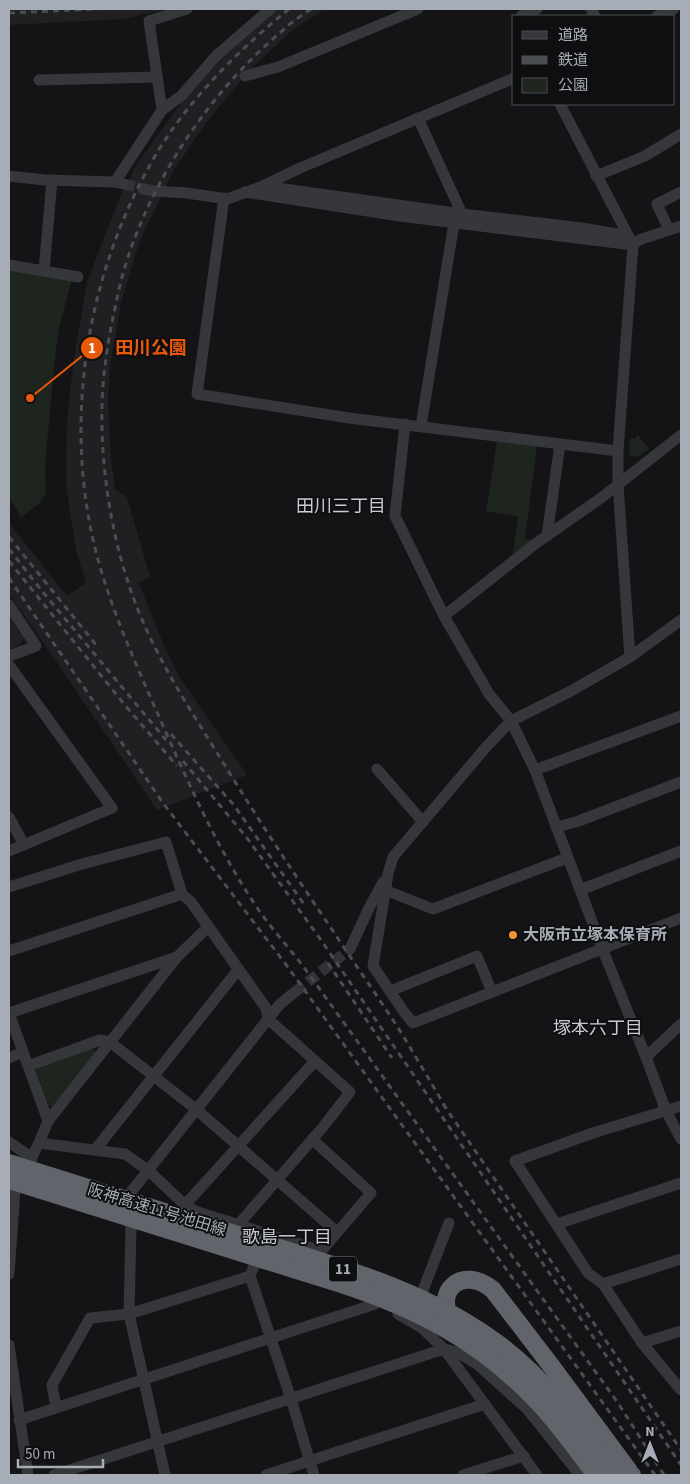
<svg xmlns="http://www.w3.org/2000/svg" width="690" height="1484" font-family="'Source Sans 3','Noto Sans JP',sans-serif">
	<rect width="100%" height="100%" fill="#141416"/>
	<g fill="#202023">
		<path d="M9,9H168L123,19L9,25Z"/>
		<path d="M278,9H324L290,32L248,72L206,123L174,170L140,240L121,303L110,366L108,400L111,458L115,489L127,497L150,577L139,583L165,648L180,678L247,775L157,810L43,642L9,594V523L67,596L86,583L76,550L66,485L67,424L73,365L87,282L120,197L136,165L192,88L263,19Z"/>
		<path d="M9,615L24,638L20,645L9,649Z"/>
	</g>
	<g fill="#1e251e">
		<path d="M9,268L72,279L59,327L54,366L45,466L46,493L40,503L21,517L9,497Z"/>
		<path d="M637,434L649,449L637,457L631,456L629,453L630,438L636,439Z"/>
		<path d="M497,441L537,446L525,539L532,540L513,555L518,516L486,511Z"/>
		<path d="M92,1048L96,1052L53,1106L48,1105L36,1069L39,1065Z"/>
	</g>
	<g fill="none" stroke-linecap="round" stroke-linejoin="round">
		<g stroke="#313336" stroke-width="11" stroke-dasharray="11 5.5" stroke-linecap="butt">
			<path d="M124,184L143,189"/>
			<path d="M295,992L350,949"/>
		</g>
		<g stroke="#35373a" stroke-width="11">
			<path d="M591,9L595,16"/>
			<path d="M521,16L537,9"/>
			<path d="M657,16L674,9"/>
			<path d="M245,76L278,67L418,9"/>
			<path d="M39,80L157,77"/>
			<path d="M560,104L633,245L618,451V484L630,657"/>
			<path d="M162,110L181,96L216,56L270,9"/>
			<path d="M418,118L462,214"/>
			<path d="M9,176L45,180L115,182L124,184"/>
			<path d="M596,176L645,156L681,134"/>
			<path d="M52,180L44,271L78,277"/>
			<path d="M115,182L162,110L149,21L187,9"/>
			<path d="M263,186L462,214L582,228L628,236"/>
			<path d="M143,189L155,191L187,193L227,199L263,186L300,168L514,78"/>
			<path d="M245,192L400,216L633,245L639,240L681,226"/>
			<path d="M224,198L197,394L349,418L618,451"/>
			<path d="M669,230L657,204L681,192"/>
			<path d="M9,265L44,271"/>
			<path d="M405,424L395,516L444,616L489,694L511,721L535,770L602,948L646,1057L666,1111L681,1139"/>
			<path d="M421,426L454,223"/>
			<path d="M547,536L560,444"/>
			<path d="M9,605L36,646L9,656"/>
			<path d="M444,616L535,544L601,498L681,435"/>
			<path d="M681,620L630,657L571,691L511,721L487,746L393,857L388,874L373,966L404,1012L413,1023L681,918"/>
			<path d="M9,665L112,808L9,851"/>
			<path d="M377,769L423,822"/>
			<path d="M535,770L681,716"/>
			<path d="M9,817L24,845"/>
			<path d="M556,827L576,822L681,782"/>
			<path d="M9,887L82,864L166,842L182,894L191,902L266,1008L268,1019L350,1092L323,1127L238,1225L233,1239"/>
			<path d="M385,890L433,909L567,858"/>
			<path d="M580,890L681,851"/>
			<path d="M350,949L368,910L383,882"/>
			<path d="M9,951L182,894"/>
			<path d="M390,991L477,956L492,992"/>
			<path d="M9,1013L177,957"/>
			<path d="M9,1013L48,1121"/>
			<path d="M646,1057L681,1024"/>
			<path d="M9,1058L23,1052"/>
			<path d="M28,1066L100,1040L110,1042L197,1110L337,1232"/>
			<path d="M681,1106L593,1133L515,1161L588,1273L603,1284L642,1343L681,1390"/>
			<path d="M312,1139L371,1193L317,1256"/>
			<path d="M9,1142L32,1158"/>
			<path d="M39,1143L125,1154L149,1171L185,1205L195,1211L321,1251"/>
			<path d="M95,1150L238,970"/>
			<path d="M124,1205L131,1192L280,1004L295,992"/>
			<path d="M185,1205L315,1061"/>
			<path d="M557,1224L681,1183"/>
			<path d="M131,1227L129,1314L165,1475"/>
			<path d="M254,1266L250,1276L291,1399L314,1475"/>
			<path d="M9,1274L15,1190L39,1143L48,1121L177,957L208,927"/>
			<path d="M603,1284L681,1259"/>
			<path d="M418,1303L449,1223"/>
			<path d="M398,1314L422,1328L444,1349L537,1475"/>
			<path d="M642,1343L681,1331"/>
			<path d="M9,1345L28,1475"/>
			<path d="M56,1407L52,1385L90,1318L129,1314L250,1276"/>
			<path d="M19,1420L375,1304"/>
			<path d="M54,1475L444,1349L457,1352L477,1364L528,1410L580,1475"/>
			<path d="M266,1475L485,1404"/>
			<path d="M463,1475L524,1456"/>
		</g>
		<path stroke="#61656b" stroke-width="18" d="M453,1322C432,1292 462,1264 493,1290L552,1367L632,1475"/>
		<g stroke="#4a4d51" stroke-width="3" stroke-dasharray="6 5" stroke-linecap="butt">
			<path d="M289,9C240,49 191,97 158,151C87,269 62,419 96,552C111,610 136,664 160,719C187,780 214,841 250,897C265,921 285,943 303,966L618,1403L664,1475"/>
			<path d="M311,9C301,16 290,23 281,32C207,94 143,191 120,285C114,312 108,339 105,366C96,433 107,521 129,585C150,650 188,706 224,764C258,819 294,874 331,928C354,963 379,998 402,1034C417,1059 432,1084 447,1110"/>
			<path d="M9,13L99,9"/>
			<path d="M9,537L97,646"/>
			<path d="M9,549L42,591L166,740"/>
			<path d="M9,561L124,704L177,766"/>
			<path d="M9,578L163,803L287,966L655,1475"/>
			<path d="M171,734L233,804L306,907"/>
			<path d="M183,761L247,838L321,940L681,1465"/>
			<path d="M328,963L392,1058"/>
			<path d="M443,1104L681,1450"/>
		</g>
		<g stroke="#61656b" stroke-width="18">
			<path d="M9,1163C91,1189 173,1215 254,1240C338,1267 426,1290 497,1343C545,1378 581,1428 615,1475"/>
			<path d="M9,1180L338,1283C415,1308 477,1339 534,1398C557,1421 576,1449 596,1475"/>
		</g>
	</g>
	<circle fill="#ef9532" stroke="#0f0f11" stroke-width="2" cx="513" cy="935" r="5"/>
	<g text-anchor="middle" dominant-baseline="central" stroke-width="4" stroke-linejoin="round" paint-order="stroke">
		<rect fill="#0f0f11" stroke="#797e84" stroke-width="1" x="329" y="1256.5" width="28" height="25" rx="4"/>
		<g font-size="15" font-weight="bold" fill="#a6adb6">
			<text x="343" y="1269">11</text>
		</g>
		<g font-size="16" font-weight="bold" fill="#a6adb6" stroke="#0f0f11" text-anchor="start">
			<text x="523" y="935">大阪市立塚本保育所</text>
		</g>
		<g font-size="16" fill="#a6adb6" stroke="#0f0f11">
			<text transform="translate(157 1210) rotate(17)">阪神高速11号池田線</text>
		</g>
		<g font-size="18" fill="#c7cbd2" stroke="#0f0f11">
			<text x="341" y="506">田川三丁目</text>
			<text x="598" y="1028">塚本六丁目</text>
			<text x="287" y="1237">歌島一丁目</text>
		</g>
	</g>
	<path fill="none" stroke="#e8590c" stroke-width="2" d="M30 398L92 348"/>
	<g fill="#e8590c" stroke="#0f0f11" stroke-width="2">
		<circle cx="30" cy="398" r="5"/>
		<circle cx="92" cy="348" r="12"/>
	</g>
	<g font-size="15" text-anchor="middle" font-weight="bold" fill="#fff">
		<text x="92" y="353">1</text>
	</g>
	<g font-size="18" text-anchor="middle" font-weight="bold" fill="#e8590c" stroke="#0f0f11" stroke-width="4" stroke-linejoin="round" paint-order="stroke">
		<text x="151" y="354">田川公園</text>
	</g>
	<rect width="690" height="1484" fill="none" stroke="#a6adb6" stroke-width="20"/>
	<rect x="512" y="15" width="162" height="90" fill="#0f0f11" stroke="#4b4e53"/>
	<rect x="522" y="31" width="25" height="8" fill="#35373a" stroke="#4b4e53"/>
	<text x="558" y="40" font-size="15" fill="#a6adb6">道路</text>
	<rect x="522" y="56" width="25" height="8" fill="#4a4d51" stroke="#4b4e53"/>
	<text x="558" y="65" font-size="15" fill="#a6adb6">鉄道</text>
	<rect x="522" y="78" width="25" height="15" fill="#1e251e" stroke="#4b4e53"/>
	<text x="558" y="90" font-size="15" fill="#a6adb6">公園</text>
	<g transform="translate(650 1444)" stroke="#0f0f11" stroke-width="4" paint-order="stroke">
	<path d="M0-4L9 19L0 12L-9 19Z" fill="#a6adb6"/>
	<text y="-8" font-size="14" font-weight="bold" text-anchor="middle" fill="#a6adb6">N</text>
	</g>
	<path d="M18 1459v8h85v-8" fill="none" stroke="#a6adb6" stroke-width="2.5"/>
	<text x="25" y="1459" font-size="15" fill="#a6adb6" stroke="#0f0f11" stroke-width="4" paint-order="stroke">50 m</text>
</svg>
